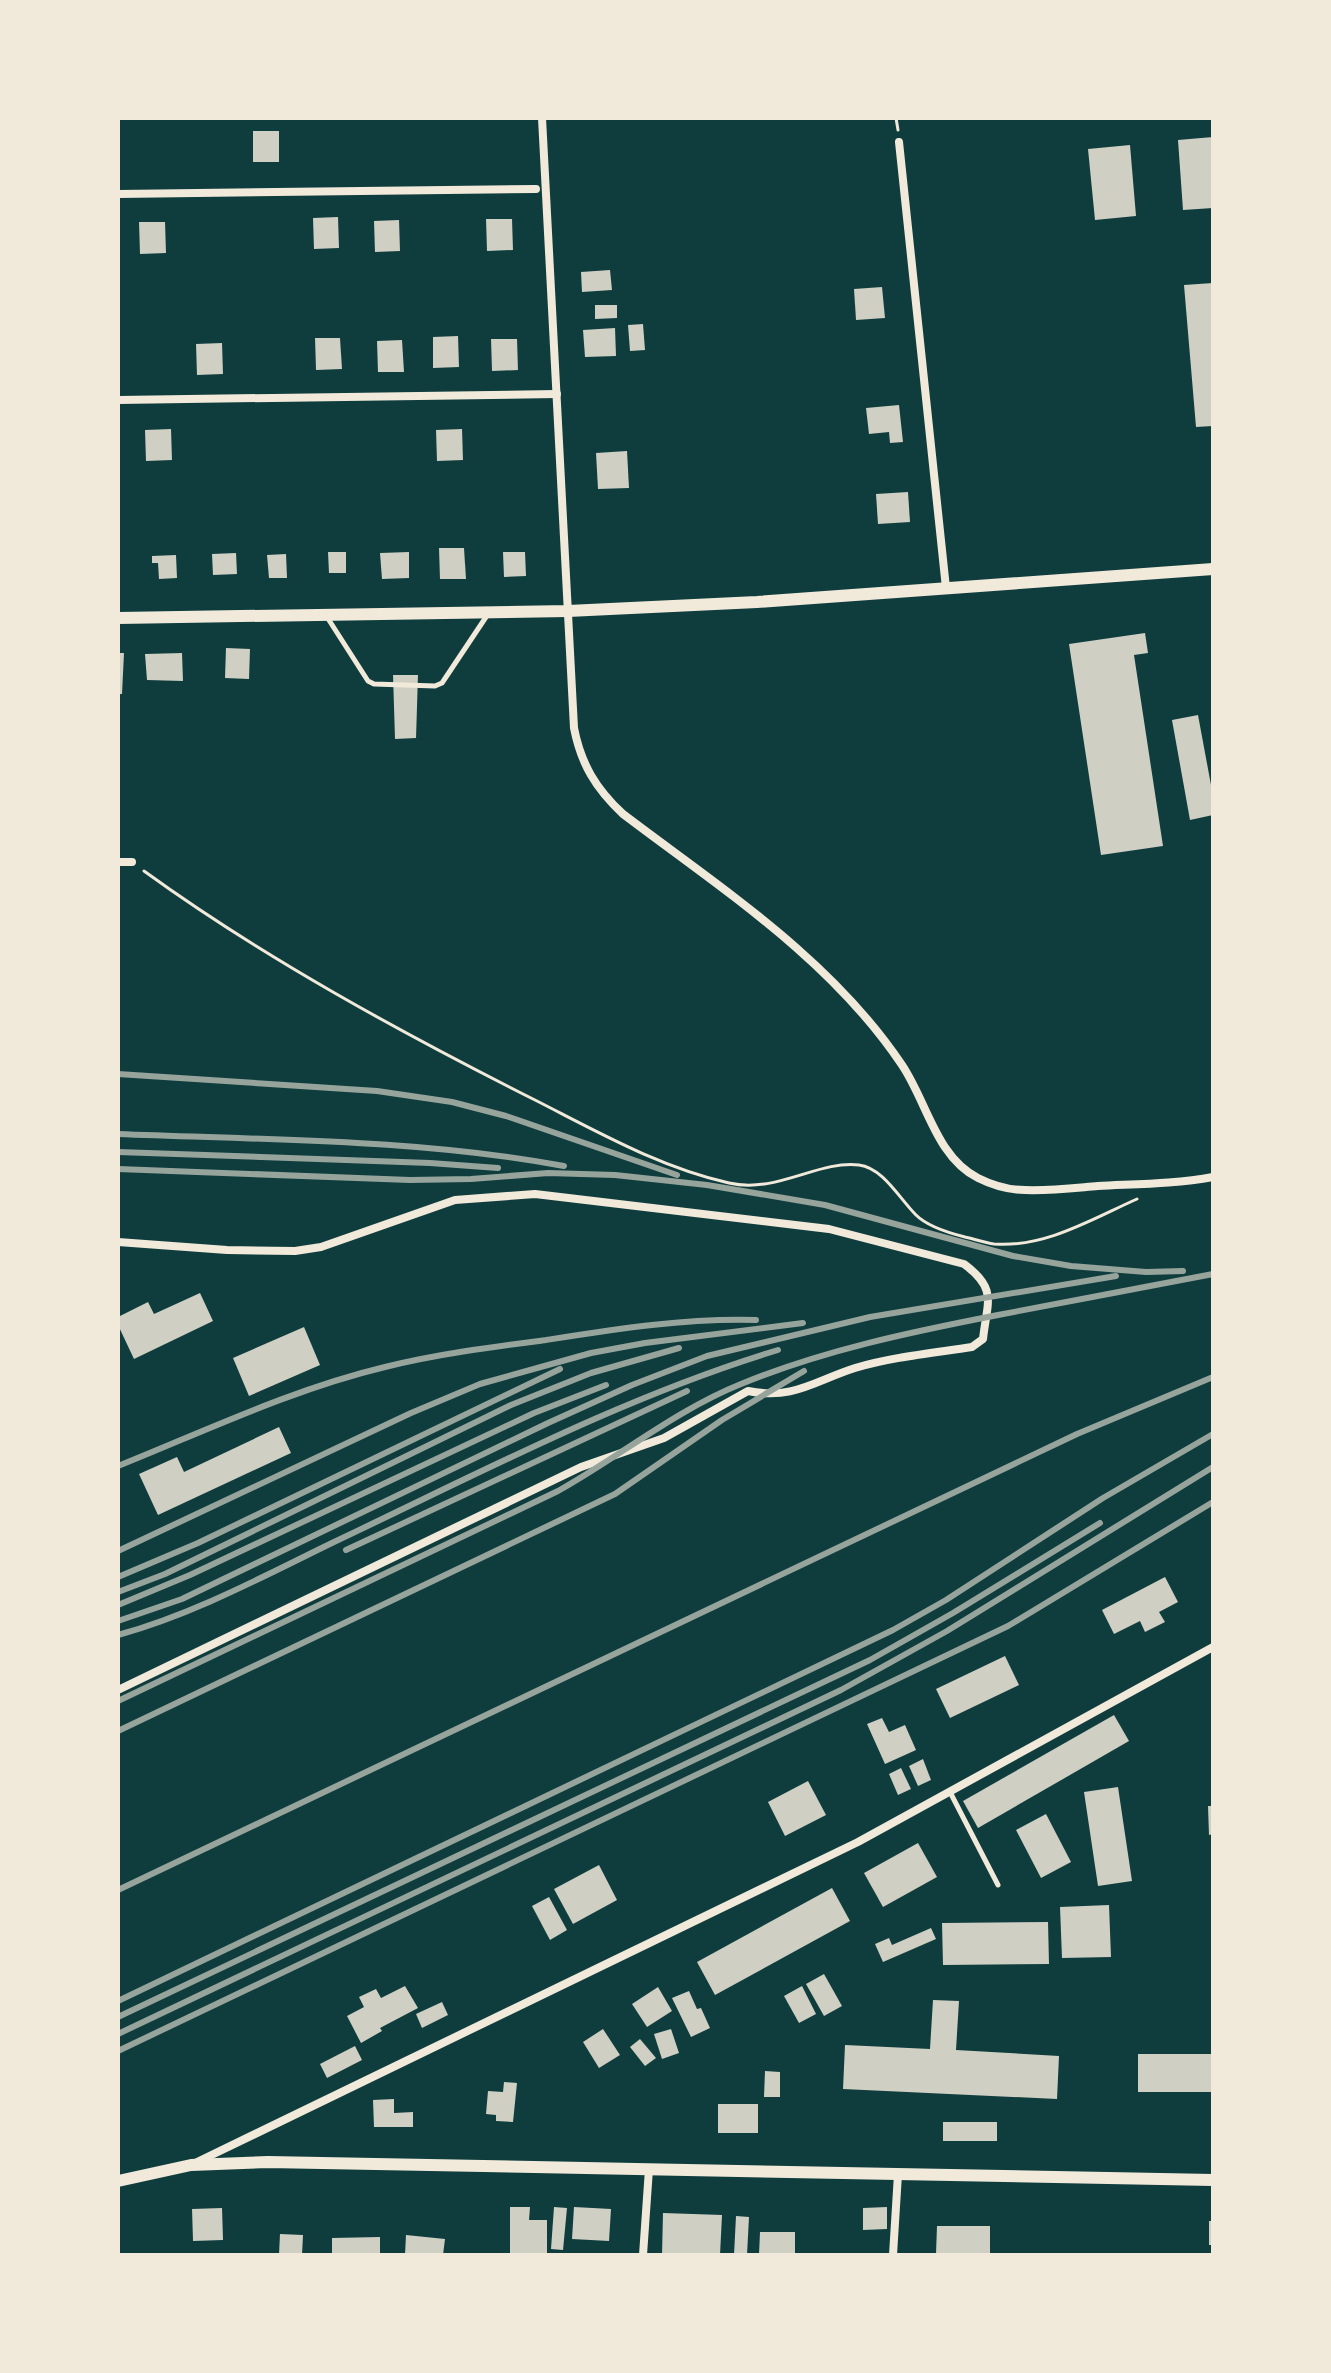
<svg xmlns="http://www.w3.org/2000/svg" width="1331" height="2373" font-family="'Noto Sans',sans-serif">
	<rect width="100%" height="100%" fill="#0f3d3e"/>
	<g fill="#cfcfc3">
		<rect x="253" y="131" width="26" height="31"/>
		<path d="M1213,137V208L1183,210L1178,140Z"/>
		<path d="M1130,145L1136,216L1095,220L1088,149Z"/>
		<path d="M338,217L339,248L314,249L313,218Z"/>
		<path d="M486,219H512L513,250L487,251Z"/>
		<path d="M399,220L400,251L375,252L374,221Z"/>
		<path d="M139,222H165L166,253L140,254Z"/>
		<path d="M610,270L612,290L582,292L581,272Z"/>
		<path d="M1213,283V426L1196,427L1184,285Z"/>
		<path d="M882,287L885,318L856,320L854,289Z"/>
		<path d="M595,305H617V318L595,319Z"/>
		<path d="M643,324L645,350L630,351L628,325Z"/>
		<path d="M615,328L616,356L585,357L583,330Z"/>
		<path d="M458,336L459,367L433,368V337Z"/>
		<path d="M315,338H340L342,369L316,370Z"/>
		<path d="M491,339H517L518,370L492,371Z"/>
		<path d="M402,340L404,372H378L377,341Z"/>
		<path d="M222,343L223,374L197,375L196,344Z"/>
		<path d="M899,405L903,442L890,443L889,432L869,434L866,408Z"/>
		<path d="M171,429L172,460L146,461L145,430Z"/>
		<path d="M462,429L463,460L437,461L436,430Z"/>
		<path d="M627,451L629,488L598,489L596,453Z"/>
		<path d="M908,492L910,522L878,524L876,494Z"/>
		<path d="M439,548H464L466,579H440Z"/>
		<path d="M328,552H346V573H329Z"/>
		<path d="M409,552V578L382,579L380,553Z"/>
		<path d="M503,552H525L526,576L504,577Z"/>
		<path d="M236,553L237,574L213,575L212,554Z"/>
		<path d="M286,554L287,578H269L267,555Z"/>
		<path d="M176,555L177,578L159,579L158,563H152V556Z"/>
		<path d="M1145,633L1148,653L1134,655L1163,846L1101,855L1069,644Z"/>
		<path d="M226,648L250,649L249,679L225,678Z"/>
		<path d="M118,653H124L122,694H118Z"/>
		<path d="M182,653L183,681L147,680L145,654Z"/>
		<path d="M393,675H418L416,738L395,739Z"/>
		<path d="M1198,715L1211,785L1213,784V815L1190,820L1172,720Z"/>
		<path d="M200,1293L213,1321L134,1359L118,1325V1317L148,1302L154,1314Z"/>
		<path d="M304,1327L320,1365L249,1396L233,1358Z"/>
		<path d="M279,1427L291,1453L158,1515L139,1474L177,1457L184,1472Z"/>
		<path d="M1165,1577L1178,1602L1159,1612L1165,1622L1145,1632L1140,1621L1114,1634L1102,1610Z"/>
		<path d="M1005,1656L1019,1685L950,1718L936,1689Z"/>
		<path d="M1114,1715L1129,1741L978,1828L963,1801Z"/>
		<path d="M882,1718L889,1732L905,1725L916,1750L885,1764L867,1724Z"/>
		<path d="M923,1759L931,1780L918,1786L909,1766Z"/>
		<path d="M901,1768L911,1789L898,1795L889,1774Z"/>
		<path d="M808,1781L826,1815L785,1836L768,1802Z"/>
		<path d="M1118,1787L1132,1881L1098,1886L1084,1792Z"/>
		<path d="M1208,1806H1213V1834L1209,1835Z"/>
		<path d="M1046,1814L1071,1862L1041,1878L1016,1830Z"/>
		<path d="M918,1843L937,1877L883,1907L864,1873Z"/>
		<path d="M599,1865L617,1900L573,1924L554,1889Z"/>
		<path d="M832,1888L850,1921L715,1995L697,1962Z"/>
		<path d="M549,1897L567,1930L550,1940L532,1906Z"/>
		<path d="M1109,1905L1111,1957L1062,1958L1060,1907Z"/>
		<path d="M1048,1922L1049,1964L943,1965L942,1923Z"/>
		<path d="M931,1928L936,1939L883,1962L875,1944L889,1938L892,1945Z"/>
		<path d="M824,1974L842,2006L824,2016L806,1984Z"/>
		<path d="M405,1986L418,2008L380,2028L382,2031L361,2043L347,2016L364,2007L359,1997L376,1989L381,1998Z"/>
		<path d="M802,1986L816,2014L799,2023L784,1996Z"/>
		<path d="M658,1987L672,2011L647,2027L632,2004Z"/>
		<path d="M689,1991L697,2009L701,2008L710,2028L691,2037L672,1998Z"/>
		<path d="M933,2000L959,2001L956,2050L1059,2056L1057,2099L843,2089L845,2045L930,2049Z"/>
		<path d="M442,2002L448,2015L422,2028L416,2014Z"/>
		<path d="M603,2029L620,2055L599,2068L583,2042Z"/>
		<path d="M671,2029L679,2053L662,2059L654,2034Z"/>
		<path d="M640,2039L656,2058L645,2066L630,2047Z"/>
		<path d="M355,2046L362,2060L327,2078L320,2064Z"/>
		<rect x="1138" y="2054" width="75" height="38"/>
		<path d="M765,2071L780,2072V2097H764Z"/>
		<path d="M504,2082L517,2083L513,2122L496,2121V2115L486,2114L488,2091L503,2092Z"/>
		<path d="M394,2099V2113L413,2112V2127H374L373,2100Z"/>
		<rect x="718" y="2104" width="40" height="29"/>
		<rect x="943" y="2122" width="54" height="19"/>
		<path d="M510,2207H530L529,2220H547V2255H510Z"/>
		<path d="M554,2207L567,2208L563,2250L551,2249Z"/>
		<path d="M574,2207L611,2209L609,2241L572,2239Z"/>
		<path d="M887,2207V2229L863,2230V2208Z"/>
		<path d="M222,2208L223,2240L193,2241L192,2209Z"/>
		<path d="M663,2213L722,2215L720,2255H662Z"/>
		<path d="M736,2216L749,2217L747,2255H734Z"/>
		<rect x="1209" y="2221" width="4" height="24"/>
		<path d="M937,2226H990V2254H936Z"/>
		<path d="M760,2232H795V2255H759Z"/>
		<path d="M280,2234L303,2235L302,2255H279Z"/>
		<path d="M406,2235L445,2239L443,2255H405Z"/>
		<path d="M380,2237V2255H332V2238Z"/>
	</g>
	<g fill="none" stroke-linecap="round" stroke-linejoin="round">
		<g stroke="#f1e9da" stroke-width="3">
			<path d="M896,118L898,130"/>
			<path d="M144,871C264,958 402,1033 535,1100C598,1132 659,1167 729,1183C777,1194 818,1160 859,1165C883,1168 899,1198 916,1215C927,1226 949,1233 965,1237C974,1239 985,1243 994,1244C1045,1248 1092,1219 1137,1199"/>
		</g>
		<g stroke="#f1e9da" stroke-width="5">
			<path d="M327,617L368,681L374,684L435,686L442,683L488,614"/>
			<path d="M950,1792L998,1885"/>
		</g>
		<g stroke="#f1e9da" stroke-width="8">
			<path d="M542,118L574,728C581,764 596,789 623,814C722,889 831,959 902,1065C927,1102 936,1157 978,1178C992,1185 1010,1190 1025,1190C1049,1191 1074,1188 1098,1186C1136,1184 1175,1184 1213,1177"/>
			<path d="M899,142L946,588"/>
			<path d="M118,194L536,189"/>
			<path d="M118,400L557,394"/>
			<path d="M118,862H132"/>
			<path d="M118,1242L227,1250L295,1251L321,1247L455,1200L535,1194L829,1229L964,1264C998,1289 987,1302 983,1339L972,1347C933,1353 892,1357 855,1368C814,1381 794,1400 748,1391L664,1438L581,1467L118,1690"/>
			<path d="M195,2163L858,1842L1213,1647"/>
			<path d="M643,2255L649,2169"/>
			<path d="M893,2255L898,2174"/>
		</g>
		<g stroke="#f1e9da" stroke-width="12">
			<path d="M118,618L568,611L757,602L1213,569"/>
			<path d="M118,2181L191,2165L268,2162L1213,2180"/>
		</g>
		<g stroke="#97a49c" stroke-width="6">
			<path d="M118,1074L377,1091L452,1102L506,1116L677,1175"/>
			<path d="M118,1134C267,1140 418,1139 564,1166"/>
			<path d="M118,1152L430,1163L498,1168"/>
			<path d="M118,1169L410,1180L471,1179L548,1173L615,1175L707,1185L825,1205L1013,1256L1071,1266L1146,1272L1183,1271"/>
			<path d="M118,1466C205,1431 293,1389 385,1367C437,1354 492,1347 546,1340C616,1329 685,1318 756,1320"/>
			<path d="M346,1550L687,1391"/>
			<path d="M118,1551L411,1413L480,1384L591,1353L645,1343L803,1323"/>
			<path d="M118,1577L198,1543L560,1369"/>
			<path d="M118,1592L165,1574L511,1405L591,1373L679,1348"/>
			<path d="M118,1605L190,1575L534,1413L606,1385"/>
			<path d="M118,1621L182,1599L548,1423L632,1385L707,1356L870,1317L1116,1276"/>
			<path d="M118,1635C194,1614 264,1576 334,1542C480,1473 623,1397 778,1350"/>
			<path d="M118,1701L558,1491C619,1457 676,1410 741,1384C824,1350 911,1332 998,1315C1070,1301 1141,1288 1213,1274"/>
			<path d="M118,1731L615,1494L722,1420L804,1371"/>
			<path d="M118,1890L1077,1434L1213,1377"/>
			<path d="M118,2001L893,1630L946,1600L1103,1498L1213,1434"/>
			<path d="M118,2017L870,1660L953,1613L1100,1523"/>
			<path d="M118,2034L841,1690L947,1631L1213,1467"/>
			<path d="M118,2051L1008,1626L1213,1502"/>
		</g>
	</g>
	<rect width="1331" height="2373" fill="none" stroke="#f1e9da" stroke-width="240"/>
</svg>
